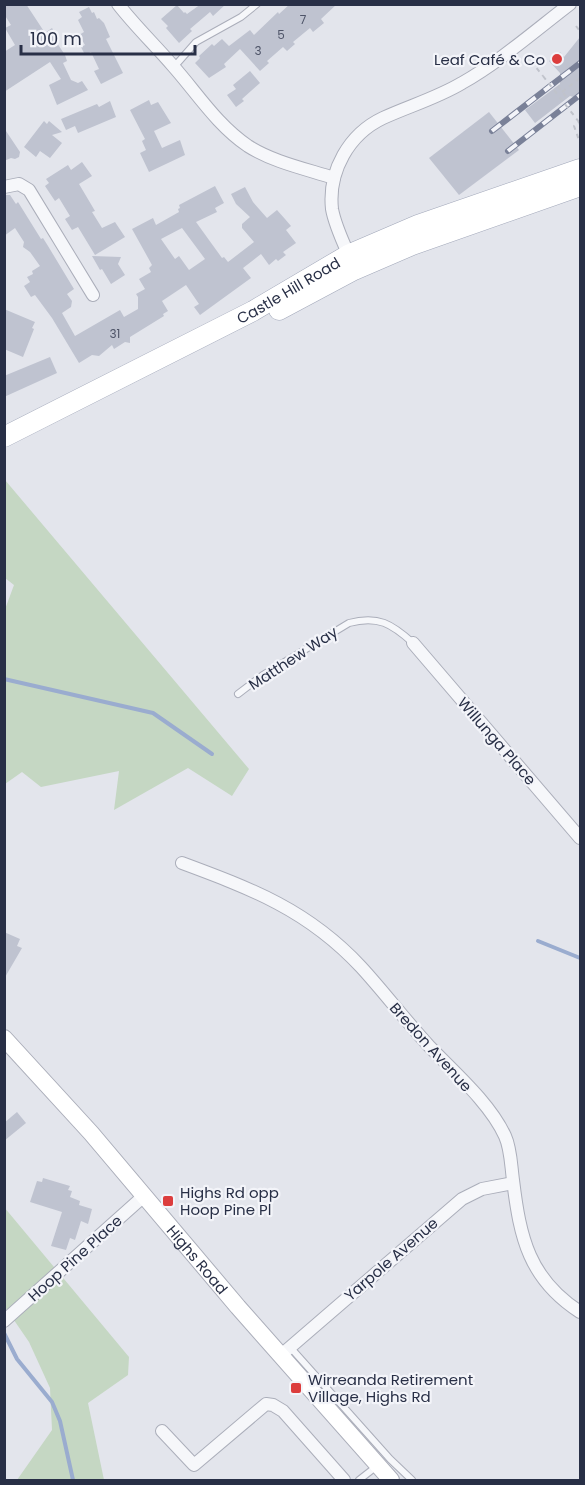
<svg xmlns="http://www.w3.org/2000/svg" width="585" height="1485" font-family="Poppins,sans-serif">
	<rect width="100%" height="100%" fill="#e3e5ec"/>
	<g fill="#c5d7c3">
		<path d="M5,480L249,769L232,796L188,768L114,810L119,771L41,787L22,772L5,784L4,612L14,585L5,578Z"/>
		<path d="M4,1207L129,1357L128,1375L88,1403L104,1480H17L52,1430L50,1388L29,1342L5,1307Z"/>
	</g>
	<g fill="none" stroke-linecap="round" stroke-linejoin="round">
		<g stroke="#9aaccf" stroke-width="4">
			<path d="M4,679L153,713L212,754"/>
			<path d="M538,941L580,958"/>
			<path d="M4,1333L17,1359L52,1402L60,1421L73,1480"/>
		</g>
	</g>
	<g fill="#bfc3d0" fill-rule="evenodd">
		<path d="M4,4H26L45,33L52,28L58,38L55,40L65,55L67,61L63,63L71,80L78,83L82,81L88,90L57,105L49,85L61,79L50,62L4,92V52L15,45L5,28L11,25L4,14Z"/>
		<path d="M201,4H226L213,16L210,12L190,29L192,31L179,43L166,28L168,26L161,19L177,5L184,13L185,12L187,14Z"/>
		<path d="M290,4H337L321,19L324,23L313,32L310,28L293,42L295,44L287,51L283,47L267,61L269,63L260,71L240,49L224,64L226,67L209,78L195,63L200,58L199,56L212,44L214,46L222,39L229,46L250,30L254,35L278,12L279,14Z"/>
		<path d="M89,7L92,13L94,12L97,19L99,18L104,23L110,37L106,39L123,73L101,84L94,71L99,69L91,52L85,55L81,47L85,45L79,35L84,32L78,20L82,17L79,12Z"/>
		<path d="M580,37V99L570,96L535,123L525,110L560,84V73L549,61L560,52L564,57Z"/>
		<path d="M250,71L260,83L242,99L244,101L236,107L227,95L236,89L233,85Z"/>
		<path d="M149,100L151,105L158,102L171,123L154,131L162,148L180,140L185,155L149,172L140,153L146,150L142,141L145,139L130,110Z"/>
		<path d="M110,101L116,117L78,133L75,126L66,130L61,119L97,104L99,107Z"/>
		<path d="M489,112L519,150L459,195L429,158Z"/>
		<path d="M44,121L47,124L49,121L62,132L52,135L62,143L50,158L40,151L36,157L24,147Z"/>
		<path d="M4,128L20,152L19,157L15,159L11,158L4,161Z"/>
		<path d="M82,162L92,176L79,184L95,211L92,212L102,228L115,222L125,237L95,255L78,227L72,230L65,219L70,216L59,198L55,201L45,186L49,183L46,179L68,165L71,170Z"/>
		<path d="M215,186L224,203L215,208L217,212L196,222L222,258L224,257L228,262L254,242L242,228V224L250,217L236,204L231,194L245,187L253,202L267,218L277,210L285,219L291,226L286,230L296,243L283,252L286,255L278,261L276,259L269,265L261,254L243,268L251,278L200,315L194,307L199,304L186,285L162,301L168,311L163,314L164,316L130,337V343L125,342L114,349L112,345L99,356L92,355L79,363L52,318L35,295L31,297L24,286L30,282L27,277L33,274L32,271L40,266L30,252L23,247L24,242L15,228L4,236V195H10L16,204L18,202L41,239L43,238L48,246L74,289L67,294L72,301L71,307L62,313L75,336L120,310L124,317L138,309V297L136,294L145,289L139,279L151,272L149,268L152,265L132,229L153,218L156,225L179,212L178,209L180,208L179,205ZM182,228L205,259L189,270L179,256L175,259L161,239Z"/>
		<path d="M92,256L121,257L118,264L125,275L111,284L102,269L100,270Z"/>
		<path d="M4,309L35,322L32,328L34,329L23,357L4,349Z"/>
		<path d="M50,357L57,373L4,397V376Z"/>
		<path d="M4,932L20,939L17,946L22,948L4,979Z"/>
		<path d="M17,1112L26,1123L4,1141V1123Z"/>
		<path d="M43,1178L70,1186L68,1190L72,1191L70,1197L80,1201L79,1205L92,1209L88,1224L81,1221L75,1240L70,1238L66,1250L51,1246L62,1212L30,1202L37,1181L42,1182Z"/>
	</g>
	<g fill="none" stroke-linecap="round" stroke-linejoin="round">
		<defs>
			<g id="lane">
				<path d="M174,67L196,42L241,17L257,4"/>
				<path d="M238,694L263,675L349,623C378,615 392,624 413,643"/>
				<path d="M290,1347L390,1459L412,1480"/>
				<path d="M359,1480L377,1466"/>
			</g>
			<g id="street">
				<path d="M118,4C135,26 155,45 173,66C197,93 217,125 248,146C273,162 306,169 334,178"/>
				<path d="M4,187L19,184L29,190L93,295"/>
				<path d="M351,260C344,244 335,226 332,209C328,171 349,134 383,118C409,106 437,98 462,83C498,63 536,30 570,4"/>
				<path d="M413,643L580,838"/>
				<path d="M182,863C252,889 308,910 361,967C384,992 405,1020 429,1046C454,1072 490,1103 505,1136C511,1149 511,1166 513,1180C520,1238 529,1279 580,1312"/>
				<path d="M4,1321L145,1195"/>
				<path d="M280,1356L462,1199L482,1189L513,1183"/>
				<path d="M162,1431L194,1465L266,1404L273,1405L283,1411L344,1480"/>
			</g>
			<g id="secondary">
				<path id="s1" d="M4,1038L91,1133L238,1307L391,1480"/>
			</g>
			<g id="primary">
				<path d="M279,310L354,270L412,245L580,186"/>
				<path id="s2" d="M4,437L253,311L348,255L418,225L580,169"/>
			</g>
		</defs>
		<use href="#lane" stroke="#abaeba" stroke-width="8"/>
		<use href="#street" stroke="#abaeba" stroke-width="14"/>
		<use href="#secondary" stroke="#abaeba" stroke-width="18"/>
		<use href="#primary" stroke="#a1a7b9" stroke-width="21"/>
		<g stroke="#c0c3cb" stroke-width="2" stroke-dasharray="4.5 4.5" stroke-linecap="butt">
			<path d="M576,26L580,31"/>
			<path d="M531,61L543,76"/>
			<path d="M558,86L567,98"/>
			<path d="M562,92L580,78"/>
			<path d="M580,125L579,122L574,126L580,143"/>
		</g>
		<use href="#lane" stroke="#f6f7fa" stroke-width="6"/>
		<use href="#street" stroke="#f6f7fa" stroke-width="12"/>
		<use href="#secondary" stroke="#fff" stroke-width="16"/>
		<use href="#primary" stroke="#fff" stroke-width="20"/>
		<defs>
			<g id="rail">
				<path d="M492,131L580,63"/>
				<path d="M508,151L580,95"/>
			</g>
		</defs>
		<use href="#rail" stroke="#7a8198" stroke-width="6"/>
		<use href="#rail" stroke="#f3f4f9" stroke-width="4" stroke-dasharray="11" stroke-linecap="butt"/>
		<path stroke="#c0c3cb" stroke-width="2" stroke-dasharray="4.5 4.5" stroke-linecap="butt" d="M543,76L579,122"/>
	</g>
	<g fill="#dc3d3d" stroke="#f3f4f9" stroke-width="2">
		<circle cx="557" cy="59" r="6"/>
		<rect x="162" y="1195" width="12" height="12" rx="3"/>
		<rect x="290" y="1382" width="12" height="12" rx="3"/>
	</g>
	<g text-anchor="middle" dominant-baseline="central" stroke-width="4.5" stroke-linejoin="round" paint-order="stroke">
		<g font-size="12" fill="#4e5468">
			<text x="303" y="19">7</text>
			<text x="281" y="34">5</text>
			<text x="258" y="50">3</text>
			<text x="115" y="333">31</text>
		</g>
		<g font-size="15" fill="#282f46" stroke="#f3f4f9" text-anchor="start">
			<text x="545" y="59" text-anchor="end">Leaf Café &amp; Co</text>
			<text x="180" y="1192">Highs Rd opp<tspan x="180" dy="17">Hoop Pine Pl</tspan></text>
			<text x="308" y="1379">Wirreanda Retirement<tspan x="308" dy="17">Village, Highs Rd</tspan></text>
		</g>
		<g font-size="15" fill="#282f46" stroke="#f3f4f9">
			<text stroke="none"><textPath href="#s2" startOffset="320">Castle Hill Road</textPath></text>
			<text transform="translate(293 658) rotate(-33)">Matthew Way</text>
			<text transform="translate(497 741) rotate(49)">Willunga Place</text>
			<text transform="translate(431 1047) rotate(48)">Bredon Avenue</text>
			<text transform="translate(75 1258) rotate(-42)">Hoop Pine Place</text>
			<text stroke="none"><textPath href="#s1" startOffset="294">Highs Road</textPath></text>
			<text transform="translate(391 1259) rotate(-41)">Yarpole Avenue</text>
		</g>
	</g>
	<rect width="585" height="1485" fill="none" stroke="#282f46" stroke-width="12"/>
	<path d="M21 45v9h174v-9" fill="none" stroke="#282f46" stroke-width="3"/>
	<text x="30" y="45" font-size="18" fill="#282f46" stroke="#f3f4f9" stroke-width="4.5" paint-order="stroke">100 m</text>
</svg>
